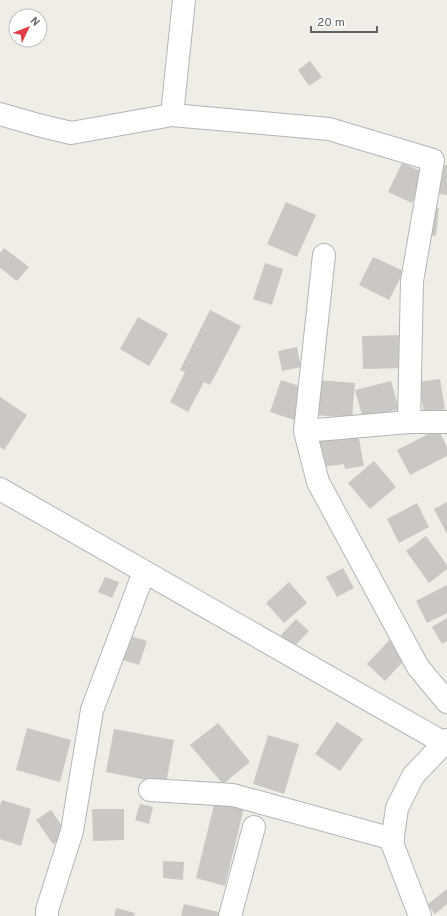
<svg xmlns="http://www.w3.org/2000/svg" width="447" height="916" font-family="Overpass,sans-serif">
	<rect width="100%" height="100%" fill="#f0ede7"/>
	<g fill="#cbc8c4">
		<path d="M310,61L322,77L309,86L298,70Z"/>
		<path d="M402,163L425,173L412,203L388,192Z"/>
		<path d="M441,165H447V195L439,194Z"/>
		<path d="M286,202L316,215L297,257L267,244Z"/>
		<path d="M430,207L439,208L436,236L428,235Z"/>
		<path d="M4,248L29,267L17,281L0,268V253Z"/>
		<path d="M373,257L404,271L389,300L359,285Z"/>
		<path d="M265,263L283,269L272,305L253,299Z"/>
		<path d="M210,310L241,326L210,385L204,382L188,412L170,402L185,372L180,370Z"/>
		<path d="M138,317L168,334L149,366L120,349Z"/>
		<path d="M405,335L406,368L363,369L362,336Z"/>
		<path d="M297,347L301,367L282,371L278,351Z"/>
		<path d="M440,379L445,409L424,412L418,382Z"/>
		<path d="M281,380L308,389L297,421L270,412Z"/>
		<path d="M318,380L355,383L352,418L315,415Z"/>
		<path d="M391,381L399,409L363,419L355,390Z"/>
		<path d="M0,397L27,415L4,450L0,447Z"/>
		<path d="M357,428L364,466L345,469L344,464L322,467L316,435Z"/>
		<path d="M438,429L447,447V456L410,475L397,450Z"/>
		<path d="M374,461L396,487L370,509L348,483Z"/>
		<path d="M447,502V534L434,509Z"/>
		<path d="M417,503L429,527L399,543L387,519Z"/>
		<path d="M426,536L447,565V569L429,583L406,551Z"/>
		<path d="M343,568L354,588L337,597L326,577Z"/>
		<path d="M105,577L119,582L112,598L98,592Z"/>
		<path d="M289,582L307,603L284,623L266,603Z"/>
		<path d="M447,585V613L427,623L416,601Z"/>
		<path d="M447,618V641L442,644L432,627Z"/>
		<path d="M296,619L309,631L294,647L281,635Z"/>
		<path d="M394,635L412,652L385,681L367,664Z"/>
		<path d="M131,636L147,641L139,665L123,660Z"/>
		<path d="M337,722L363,739L340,771L315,754Z"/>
		<path d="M218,723L250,762L223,784L190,745Z"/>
		<path d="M27,728L71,740L60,782L16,770Z"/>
		<path d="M114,729L174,740L166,784L106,772Z"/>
		<path d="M268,735L299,744L284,794L253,784Z"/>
		<path d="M2,800L31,809L21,846L0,839V806Z"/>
		<path d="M215,801L244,808L225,886L196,878Z"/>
		<path d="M140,804L153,807L149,824L135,820Z"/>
		<path d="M92,809H124V840L93,841Z"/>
		<path d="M51,810L68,835L53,844L36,820Z"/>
		<path d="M163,861L184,862L183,880L163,878Z"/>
		<path d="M447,889V904L435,914L427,905Z"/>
		<path d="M184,904L223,913L222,916H181Z"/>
		<path d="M116,908L135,913L134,916H114Z"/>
	</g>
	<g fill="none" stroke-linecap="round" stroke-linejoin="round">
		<defs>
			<g id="minor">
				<path d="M0,114L38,125L71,133L172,115L184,0"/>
				<path d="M172,115L329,129L433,160L412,281L409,422"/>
				<path d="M324,255L305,431L409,422H447"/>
				<path d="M305,431L318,482L418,667L447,702"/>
				<path d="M0,489L444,743"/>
				<path d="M150,790L233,795L393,839"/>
				<path d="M47,916V910L72,831L92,710L144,572"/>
				<path d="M230,916L254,827"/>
				<path d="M420,916L392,843L397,808L413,776L447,740"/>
			</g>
		</defs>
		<use href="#minor" stroke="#b2b5b8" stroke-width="24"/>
		<use href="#minor" stroke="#fff" stroke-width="22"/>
	</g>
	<g transform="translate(28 28) rotate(47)"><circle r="19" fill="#ffffff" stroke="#bfc1c2"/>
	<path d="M0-3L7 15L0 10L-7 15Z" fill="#df3e46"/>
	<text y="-6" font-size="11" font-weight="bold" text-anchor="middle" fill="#5e6366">N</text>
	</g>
	<path d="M311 26v6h66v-6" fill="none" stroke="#5e6366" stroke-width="2"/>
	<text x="317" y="26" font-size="12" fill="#5e6366" stroke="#ffffff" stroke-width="3" paint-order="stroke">20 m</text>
</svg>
